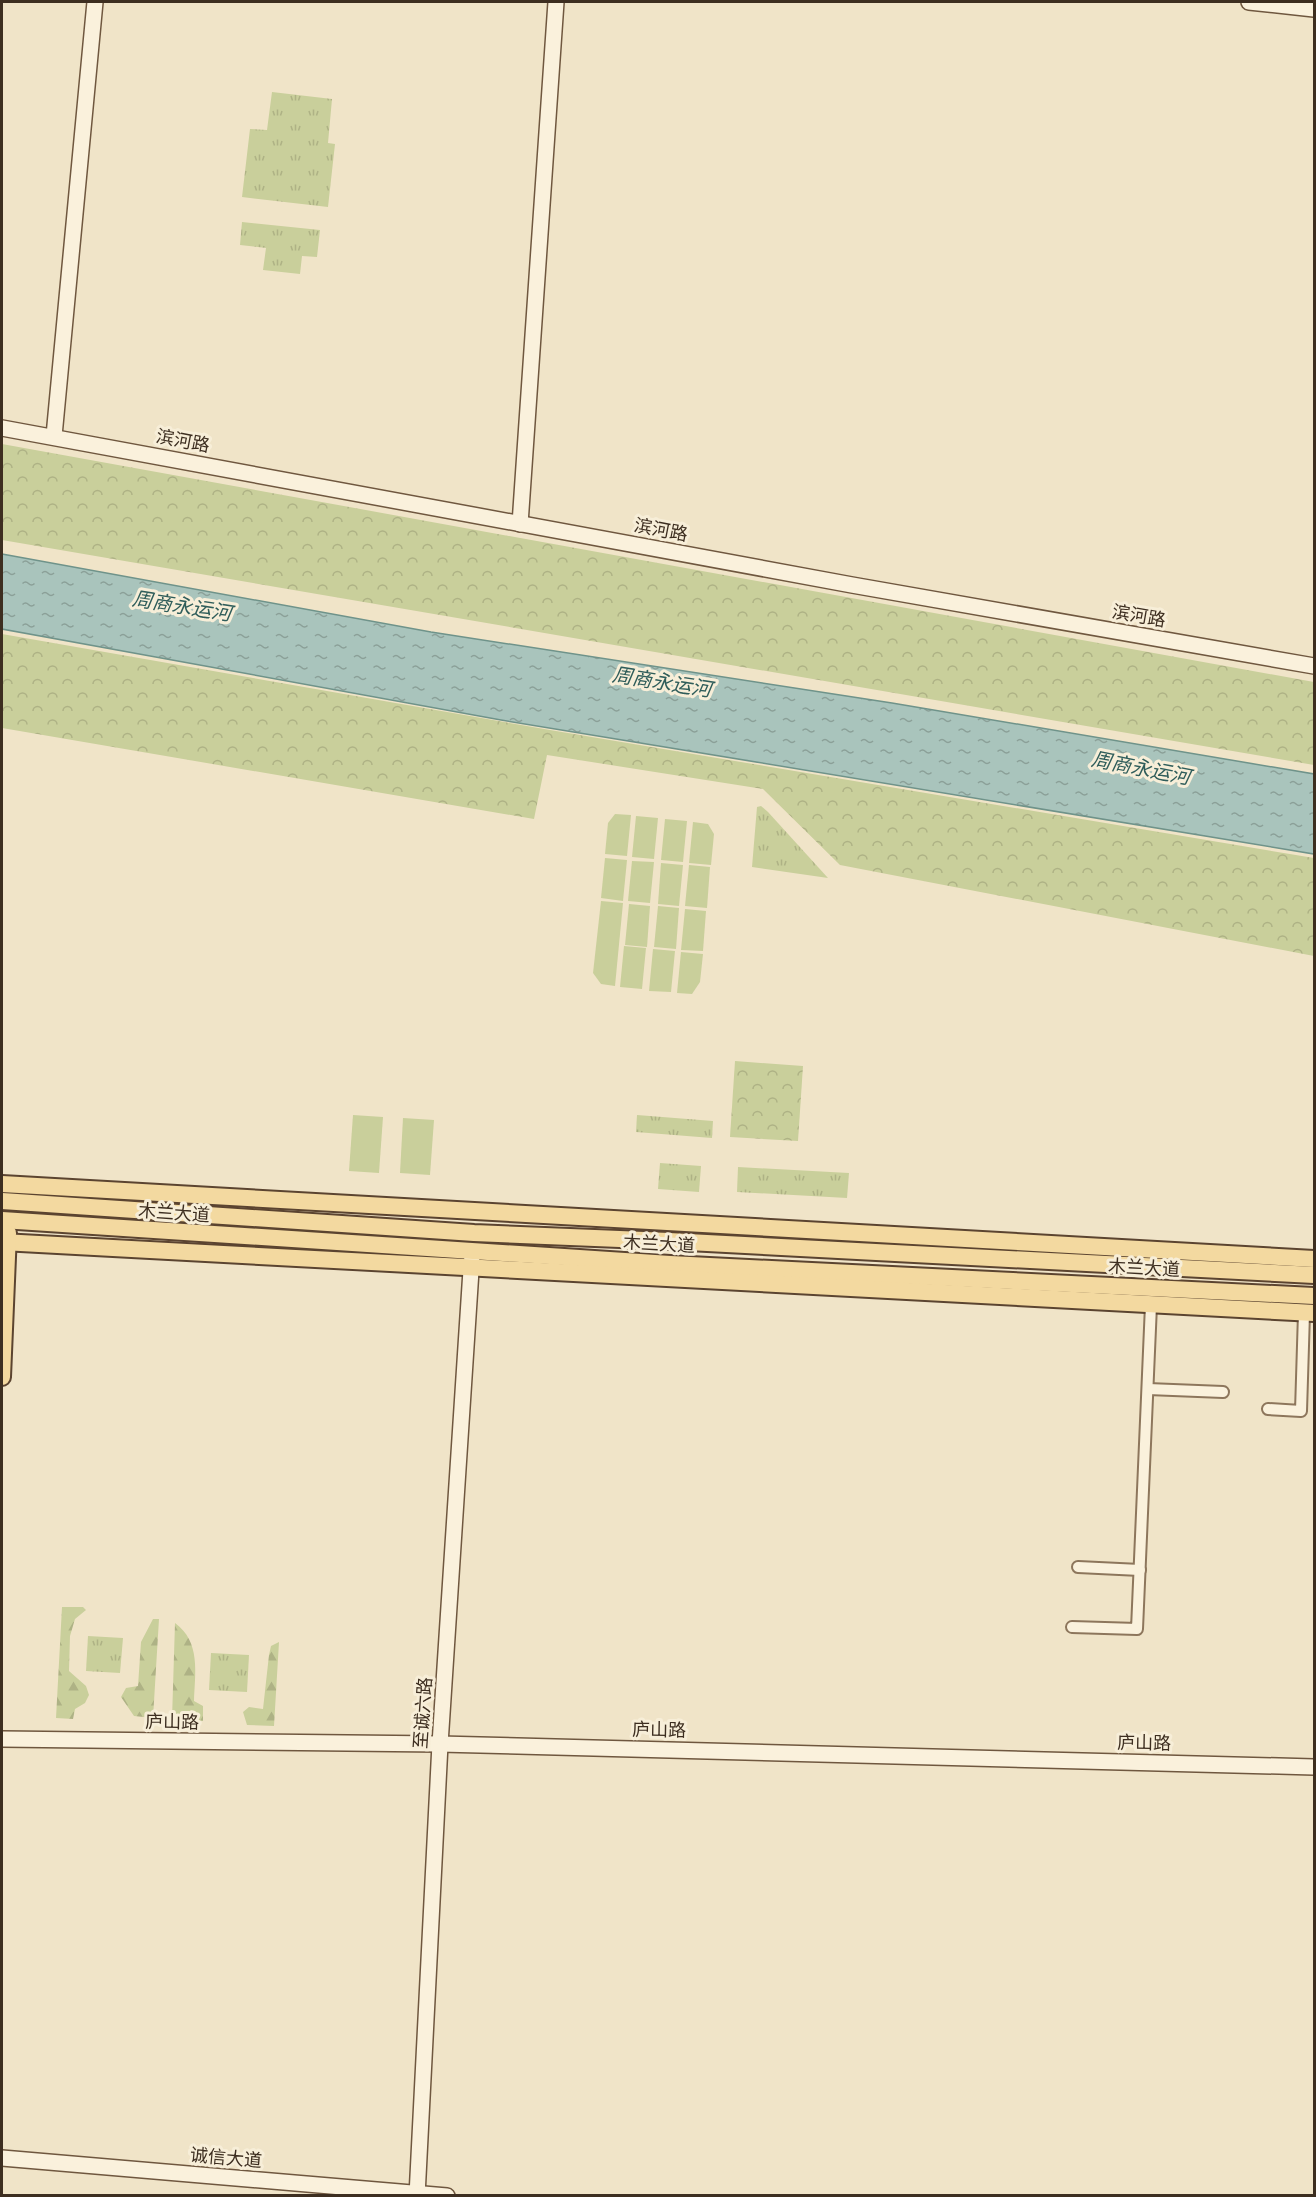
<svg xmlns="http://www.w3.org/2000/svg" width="1316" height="2197" font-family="'Times New Roman','Noto Sans SC',serif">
	<defs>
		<pattern id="grass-tufts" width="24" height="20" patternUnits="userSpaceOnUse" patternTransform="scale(1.5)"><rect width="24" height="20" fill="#c9cf9b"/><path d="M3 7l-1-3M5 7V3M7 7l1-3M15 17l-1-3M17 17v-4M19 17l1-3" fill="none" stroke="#aeb285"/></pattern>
		<pattern id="forest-firs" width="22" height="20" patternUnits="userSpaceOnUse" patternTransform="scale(1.5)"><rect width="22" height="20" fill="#c9cf9b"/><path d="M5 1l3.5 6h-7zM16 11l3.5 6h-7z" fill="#aeb285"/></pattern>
		<pattern id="park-crowns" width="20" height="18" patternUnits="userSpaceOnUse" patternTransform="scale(1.5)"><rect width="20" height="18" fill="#c9cf9b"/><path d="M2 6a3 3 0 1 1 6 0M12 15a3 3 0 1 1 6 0" fill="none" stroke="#aeb285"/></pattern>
		<pattern id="water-ripples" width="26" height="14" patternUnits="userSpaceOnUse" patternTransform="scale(1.5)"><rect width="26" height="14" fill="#a9c4bc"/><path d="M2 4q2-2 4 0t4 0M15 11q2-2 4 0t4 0" fill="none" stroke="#8ba098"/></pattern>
	</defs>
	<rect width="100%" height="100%" fill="#f0e4c8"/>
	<g fill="url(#grass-tufts)">
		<path d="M272,92L332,99L328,143L335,144L328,207L242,197L250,129L267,130Z"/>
		<path d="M242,222L320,230L317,257L302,256L300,274L263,270L266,248L240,245Z"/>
		<path d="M761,806L768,812L828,878L752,867L757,807Z"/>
		<path d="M637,1115L713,1121L712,1138L636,1132Z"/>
		<path d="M660,1163L701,1166L699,1192L658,1189Z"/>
		<path d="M738,1167L849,1173L847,1198L737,1192Z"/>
		<path d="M88,1636L123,1638L120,1673L86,1671Z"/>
		<path d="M211,1653L249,1655L247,1692L209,1690Z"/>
	</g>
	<g fill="url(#forest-firs)">
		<path d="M62,1607H83L86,1610L75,1619L70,1636L69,1671L86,1686L89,1695L85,1703L75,1709L73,1719L56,1718Z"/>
		<path d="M153,1619H159L153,1718L134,1716L121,1697L126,1688L138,1686L141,1642Z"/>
		<path d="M175,1623C201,1642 195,1673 194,1701L203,1706V1721L172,1719Z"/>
		<path d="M279,1642L274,1726L247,1725L243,1712L249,1707L263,1709L269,1655L271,1646Z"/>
	</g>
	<g fill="url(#park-crowns)">
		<path d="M2,444L1314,682V765L2,540Z"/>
		<path d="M2,634L550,730L1314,858V956L840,865L763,789L547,755L534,819L2,728Z"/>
		<path d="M735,1061L803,1066L798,1141L730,1137Z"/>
	</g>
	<g fill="#c9cf9b">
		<path d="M615,814L631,815L627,856L605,854L608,823Z"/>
		<path d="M636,816L658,818L654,859L632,857Z"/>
		<path d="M665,819L687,821L683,862L661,860Z"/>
		<path d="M693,822L708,824L714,834L711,865L689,863Z"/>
		<path d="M605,858L627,860L623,901L601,898Z"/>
		<path d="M632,861L654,862L650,903L628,901Z"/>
		<path d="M661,863L683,865L679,906L658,904Z"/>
		<path d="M689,865L710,867L707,908L685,906Z"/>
		<path d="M601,901L623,903L615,986L601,984L593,973Z"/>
		<path d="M629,904L650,906L647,947L625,945Z"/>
		<path d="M658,906L679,908L676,949L654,947Z"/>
		<path d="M685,909L706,911L703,951L681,950Z"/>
		<path d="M624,946L646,948L642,989L620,987Z"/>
		<path d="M653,949L675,951L671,992L649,991Z"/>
		<path d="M681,952L703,954L700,982L692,994L677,993Z"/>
		<path d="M353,1115L383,1117L379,1173L349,1171Z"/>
		<path d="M403,1118L434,1120L430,1175L400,1173Z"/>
	</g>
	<path fill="url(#water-ripples)" stroke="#6f938a" stroke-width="1.5" d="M2,554L431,632L892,703L1314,774V854L501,720L2,629Z"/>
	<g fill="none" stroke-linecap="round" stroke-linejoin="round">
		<defs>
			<g id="street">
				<path d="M1148,1389L1223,1392"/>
				<path d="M1268,1409L1301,1411L1304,1313"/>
				<path d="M1078,1567L1140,1570"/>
				<path d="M1072,1627L1137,1629L1151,1305"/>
			</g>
			<g id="secondary">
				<path d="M1249,2L1314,9"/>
				<path d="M2,428L852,585L1314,666"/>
				<path d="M54,436L95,2"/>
				<path d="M520,524L556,2"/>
				<path d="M2,1739L440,1744L1314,1767"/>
				<path d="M2,2158L447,2196"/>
				<path d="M417,2196L440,1744L472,1255"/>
			</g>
			<g id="primary">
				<path d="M2,1184L1314,1259"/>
				<path d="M2,1201L474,1233L669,1241L1314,1275"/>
				<path d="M2,1220L670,1264L1314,1296"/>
				<path d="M2,1242L1314,1313"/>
				<path d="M2,1377L8,1233"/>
			</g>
		</defs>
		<use href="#street" stroke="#8d765c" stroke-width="14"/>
		<use href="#secondary" stroke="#6f573f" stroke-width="18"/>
		<use href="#primary" stroke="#5b4430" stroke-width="20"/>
		<use href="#street" stroke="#faf1dc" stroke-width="10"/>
		<use href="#secondary" stroke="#faf1dc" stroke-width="15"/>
		<use href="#primary" stroke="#f3d9a0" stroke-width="16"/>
	</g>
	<g text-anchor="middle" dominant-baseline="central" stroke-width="6" stroke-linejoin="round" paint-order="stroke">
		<g font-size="18" fill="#3d2e20" stroke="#f7eed8">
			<text transform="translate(183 441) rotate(11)">滨河路</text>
			<text transform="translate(661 530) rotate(11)">滨河路</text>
			<text transform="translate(1139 616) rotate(10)">滨河路</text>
			<text transform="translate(174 1213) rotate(4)">木兰大道</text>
			<text transform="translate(659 1244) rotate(3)">木兰大道</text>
			<text transform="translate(1144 1268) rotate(3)">木兰大道</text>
			<text transform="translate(423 1713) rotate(-86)">至诚六路</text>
			<text transform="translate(172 1722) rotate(1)">庐山路</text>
			<text transform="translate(659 1730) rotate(1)">庐山路</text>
			<text transform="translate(1144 1743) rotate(1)">庐山路</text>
			<text transform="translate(226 2158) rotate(5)">诚信大道</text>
		</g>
		<g font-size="20" font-style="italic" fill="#2f5d5a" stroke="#f7eed8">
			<text transform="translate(182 606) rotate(9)">周商永运河</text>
			<text transform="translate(662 682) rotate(9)">周商永运河</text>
			<text transform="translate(1141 768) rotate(11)">周商永运河</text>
		</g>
	</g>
	<rect width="1316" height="2197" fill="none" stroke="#3d2e20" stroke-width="6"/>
</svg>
